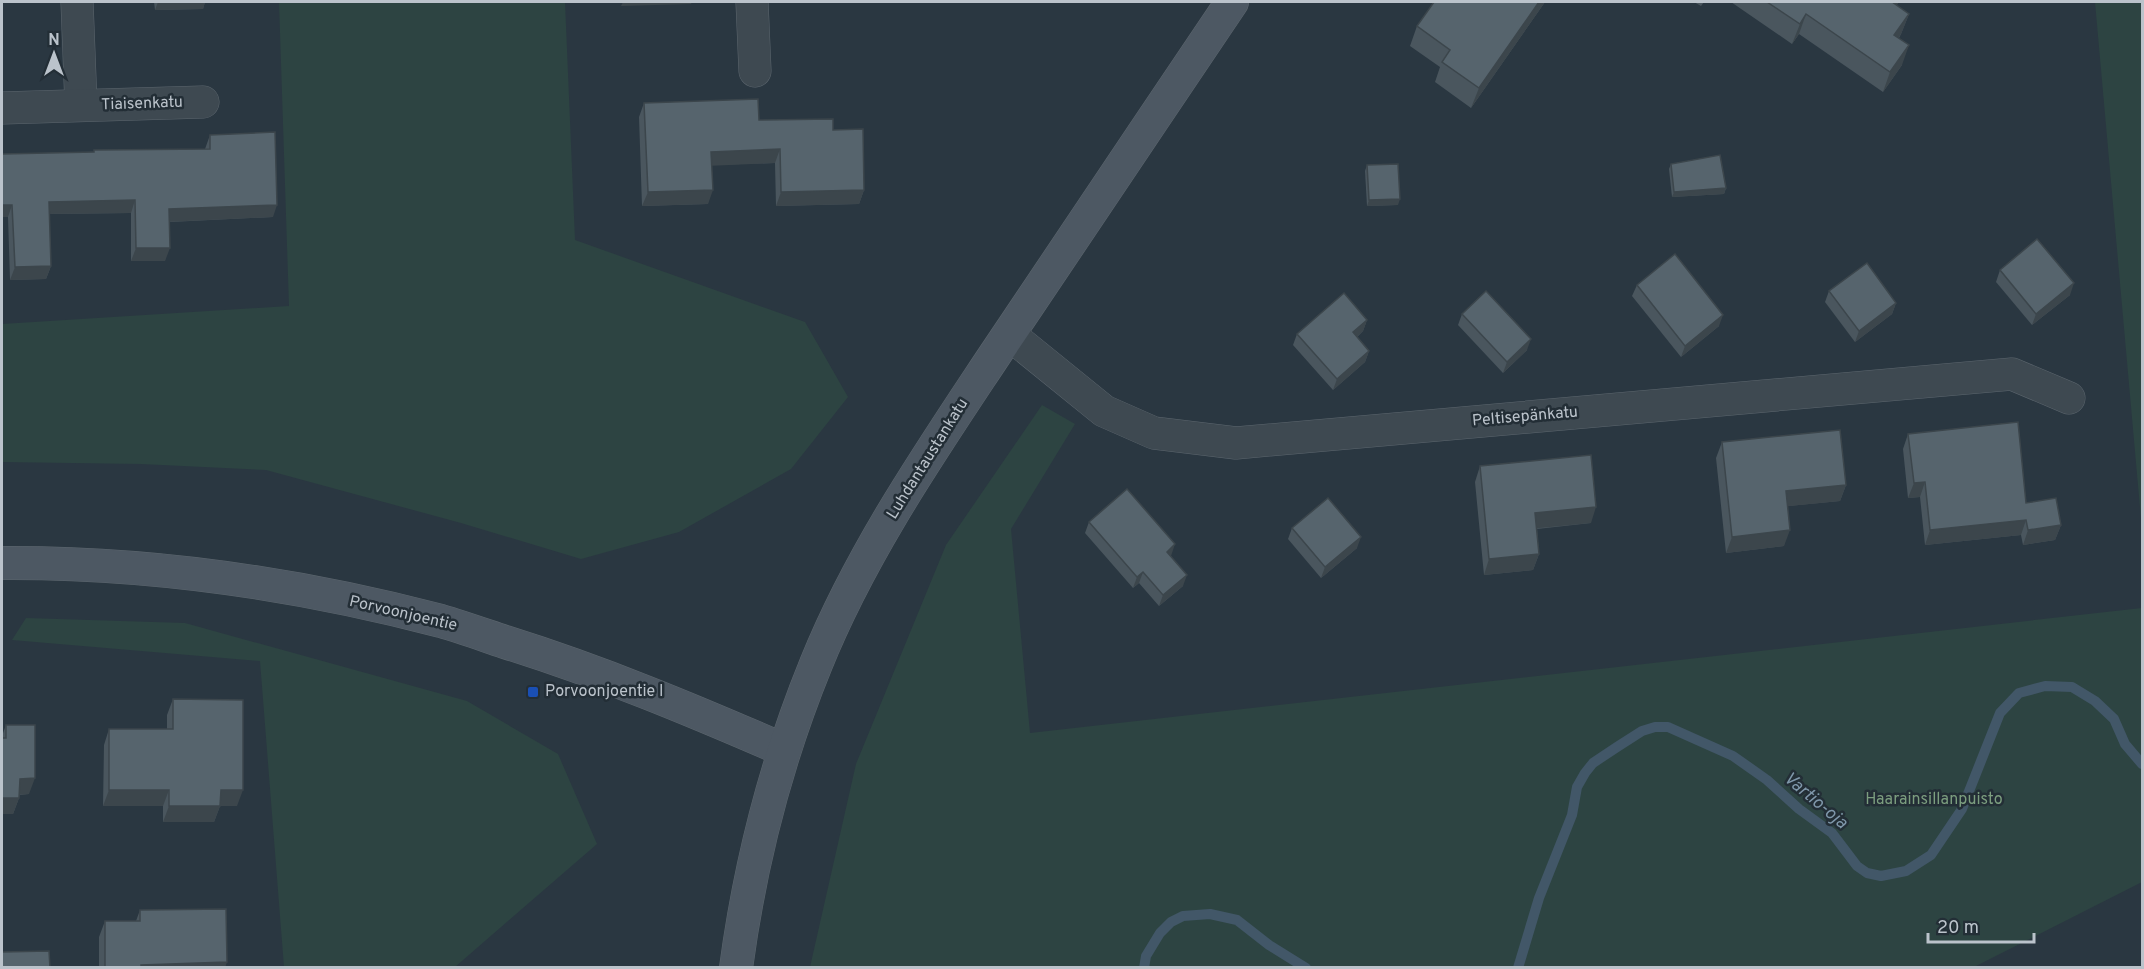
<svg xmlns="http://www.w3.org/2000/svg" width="2144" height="969" font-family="Overpass,sans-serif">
	<rect width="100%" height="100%" fill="#2a3741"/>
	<g fill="#2d4442">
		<path d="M279,2H565L575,240L805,322L848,397L791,469L679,532L581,559L461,523L266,470L141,464L2,462V324L289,306Z"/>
		<path d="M2095,2H2142V530Z"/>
		<path d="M1042,405L1075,424L1011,529L1030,733L2142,608V882L1974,967H810L856,764L946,545Z"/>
		<path d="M26,618L185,623L467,701L558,754L597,844L455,967H284L260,661L12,640Z"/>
	</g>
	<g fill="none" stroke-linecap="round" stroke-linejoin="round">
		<g stroke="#425768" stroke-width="10">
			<path d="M1144,968L1146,956L1160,933L1171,922L1183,916L1210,914L1237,920L1269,945L1306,968"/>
			<path d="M1518,968L1539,898L1572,815L1577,787L1585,773L1593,763L1617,747L1642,731L1655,727H1668L1733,756L1767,780L1799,809L1832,833L1857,866L1867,873L1881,876L1906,871L1931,855L1962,809L2000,713L2019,693L2045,686L2072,687L2095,701L2114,719L2125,744L2142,764"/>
		</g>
		<defs>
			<g id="street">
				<path d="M77,2L81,105"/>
				<path d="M752,2L755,71"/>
				<path d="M2,108L203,102"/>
				<path d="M1009,334L1104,411L1154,433L1236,443L2012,374L2069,398"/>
			</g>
			<g id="secondary">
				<path d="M2,563C148,562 299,584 441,621C462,627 484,635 505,642C601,672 692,710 784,750"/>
				<path d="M736,968C750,863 776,762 816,664C860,555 927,457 992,359C1072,239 1152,121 1232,2"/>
			</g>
		</defs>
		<use href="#street" stroke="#5c666e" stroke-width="33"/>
		<use href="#secondary" stroke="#5c666e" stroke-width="34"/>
		<use href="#street" stroke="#3e4951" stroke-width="32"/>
		<use href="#secondary" stroke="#4d5863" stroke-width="33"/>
	</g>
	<g fill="#4a565e">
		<path d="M154,2H205L203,9L155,10Z"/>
		<path d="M1545,2L1471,108L1435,82L1440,67L1410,46L1417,26Z"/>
		<path d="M1694,2H1704L1701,6Z"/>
		<path d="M1731,2H1899L1896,5L1909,14L1901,34L1899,38L1902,65L1883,92L1799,34L1792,44Z"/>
		<path d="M644,103L759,120L833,130L864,190L859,204L776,206L775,163L712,165L708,204L642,206L639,117Z"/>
		<path d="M210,135L273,217L170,222L165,261H131V213L49,214L51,266L46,279L10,280L8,217H2V154L205,149Z"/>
		<path d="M1671,164L1726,188L1724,194L1672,197L1669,169Z"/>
		<path d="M1367,165L1398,205L1367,206L1365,171Z"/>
		<path d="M2000,270L2070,295L2032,325L1996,282Z"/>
		<path d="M1637,285L1719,326L1681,357L1632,296Z"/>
		<path d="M1829,291L1896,303L1892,314L1855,342L1825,302Z"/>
		<path d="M1462,314L1527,350L1503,373L1458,325Z"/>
		<path d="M1367,320L1363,331L1357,337L1369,351L1365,362L1333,390L1293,345L1297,334Z"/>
		<path d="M1908,434L2026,503L2061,525L2055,540L2023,545L2021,535L1925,545L1920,497L1908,498L1903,449Z"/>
		<path d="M1722,442L1846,485L1840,501L1788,506L1784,546L1726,553L1716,458Z"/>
		<path d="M1480,466L1591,523L1537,529L1539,554L1533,570L1484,575L1475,482Z"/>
		<path d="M1089,522L1171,556L1183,586L1159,606L1139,583L1133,588L1085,533Z"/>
		<path d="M1292,528L1357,548L1321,578L1288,539Z"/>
		<path d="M173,699L237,806H220L214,822H163V806H103L104,745L109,729H167V715Z"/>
		<path d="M6,725L29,794L19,795V798L13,814H2V736Z"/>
		<path d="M140,910L225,968H99V937L105,921H136Z"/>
	</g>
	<g fill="#3c464c">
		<path d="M158,2H205L203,9L155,10Z"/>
		<path d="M623,2H692L691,4L621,6Z"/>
		<path d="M1539,2H1545L1471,108L1479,88Z"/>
		<path d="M1892,2H1899L1885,22Z"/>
		<path d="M1806,14L1799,34L1792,44L1800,24Z"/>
		<path d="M1909,14L1901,34L1887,55L1894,35Z"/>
		<path d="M1909,45L1902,65L1883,92L1890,72Z"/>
		<path d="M780,149L775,163L706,166L711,152Z"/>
		<path d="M1726,188L1724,194L1672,197L1674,192Z"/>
		<path d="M713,190L708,204L642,206L648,192Z"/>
		<path d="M864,190L859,204L776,206L781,192Z"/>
		<path d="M1400,199L1398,205L1367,206L1369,200Z"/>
		<path d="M135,200L131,213L44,214L49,202Z"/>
		<path d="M2,205H12L8,217H2Z"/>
		<path d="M277,205L273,217L165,222L169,209Z"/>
		<path d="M136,248H170L165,261H131Z"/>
		<path d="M51,266L46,279L10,280L15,267Z"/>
		<path d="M2074,283L2070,295L2032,325L2036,314Z"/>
		<path d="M1896,303L1892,314L1855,342L1859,331Z"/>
		<path d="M1723,315L1719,326L1681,357L1685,346Z"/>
		<path d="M1367,320L1363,331L1349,344L1353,332Z"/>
		<path d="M1531,339L1527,350L1503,373L1507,362Z"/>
		<path d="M1369,351L1365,362L1333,390L1337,379Z"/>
		<path d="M1925,482L1920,497L1908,498L1914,483Z"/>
		<path d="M1846,485L1840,501L1780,507L1786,491Z"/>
		<path d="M1596,507L1591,523L1529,529L1535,513Z"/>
		<path d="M2026,520L2021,535L1925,545L1930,530Z"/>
		<path d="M2061,525L2055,540L2023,545L2028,530Z"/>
		<path d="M1790,530L1784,546L1726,553L1732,537Z"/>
		<path d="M1361,537L1357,548L1321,578L1325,567Z"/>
		<path d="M1175,544L1171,556L1163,563L1167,552Z"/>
		<path d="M1539,554L1533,570L1484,575L1489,559Z"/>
		<path d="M1143,572L1139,583L1133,588L1137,577Z"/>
		<path d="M1187,575L1183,586L1159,606L1163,595Z"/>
		<path d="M35,778L29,794L14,795L20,779Z"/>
		<path d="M109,790H169L163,806H103Z"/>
		<path d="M221,790H243L237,806H220L214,822H163L169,806Z"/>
		<path d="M2,798H19L13,814H2Z"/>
		<path d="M227,962L225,968H140L141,965Z"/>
	</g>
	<g fill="#56646d" stroke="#3c464c" stroke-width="1.5">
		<path d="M1434,2H1539L1479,88L1442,62L1450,50L1417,26Z"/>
		<path d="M1767,2H1892L1909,14L1894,35L1909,45L1890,72L1806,14L1800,24Z"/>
		<path d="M758,99L759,120L833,119V130L863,129L864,190L781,192L780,149L711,152L713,190L648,192L644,103Z"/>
		<path d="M275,132L277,205L169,209L170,248H136L135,200L49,202L51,266L15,267L12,205H2V154L94,152V150L210,149V135Z"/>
		<path d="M1720,155L1726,188L1674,192L1671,164Z"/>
		<path d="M1398,164L1400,199L1369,200L1367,165Z"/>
		<path d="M2037,239L2074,283L2036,314L2000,270Z"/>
		<path d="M1675,254L1723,315L1685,346L1637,285Z"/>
		<path d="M1867,263L1896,303L1859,331L1829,291Z"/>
		<path d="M1486,291L1531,339L1507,362L1462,314Z"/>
		<path d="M1344,293L1367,320L1353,332L1369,351L1337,379L1297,334Z"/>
		<path d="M2018,422L2026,503L2056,498L2061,525L2028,530L2026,520L1930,530L1925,482L1914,483L1908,434Z"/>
		<path d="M1840,430L1846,485L1786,491L1790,530L1732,537L1722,442Z"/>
		<path d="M1591,455L1596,507L1535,513L1539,554L1489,559L1480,466Z"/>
		<path d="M1127,489L1175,544L1167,552L1187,575L1163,595L1143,572L1137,577L1089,522Z"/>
		<path d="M1328,498L1361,537L1325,567L1292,528Z"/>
		<path d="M173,699L243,700V790H221L220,806H169V790H109V729H173Z"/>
		<path d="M6,725H35V778L20,779L19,798H2V738H6Z"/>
		<path d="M226,909L227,962L141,965V968H105V921H140V910Z"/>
		<path d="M49,951L50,968H2V952Z"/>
	</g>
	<rect fill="#1a4fb4" stroke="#232e36" stroke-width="2" x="527" y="686" width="12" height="12" rx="3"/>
	<g text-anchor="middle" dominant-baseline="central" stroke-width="5" stroke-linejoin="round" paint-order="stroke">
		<g font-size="16" fill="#bbc3cb" stroke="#232e36">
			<text transform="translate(142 104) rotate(-2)">Tiaisenkatu</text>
			<text transform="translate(1525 417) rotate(-5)">Peltisepänkatu</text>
			<text transform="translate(928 459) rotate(-58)">Luhdantaustankatu</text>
			<text transform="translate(403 614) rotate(13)">Porvoonjoentie</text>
		</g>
		<g font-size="16" fill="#bbc3cb" stroke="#232e36" text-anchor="start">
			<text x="545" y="692">Porvoonjoentie I</text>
		</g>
		<g font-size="16" fill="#7c9e7f" stroke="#232e36">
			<text x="1934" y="800">Haarainsillanpuisto</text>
		</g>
		<g font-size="18" font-style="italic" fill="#7f97aa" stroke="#232e36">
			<text transform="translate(1815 801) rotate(40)">Vartio-oja</text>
		</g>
	</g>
	<rect width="2144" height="969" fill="none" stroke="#bbc3cb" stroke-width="6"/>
	<g transform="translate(54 54)" stroke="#232e36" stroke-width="4.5" paint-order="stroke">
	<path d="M0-4.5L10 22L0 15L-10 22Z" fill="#bbc3cb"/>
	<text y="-9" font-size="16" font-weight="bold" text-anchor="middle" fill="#bbc3cb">N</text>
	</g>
	<path d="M1928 933v9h106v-9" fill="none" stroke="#bbc3cb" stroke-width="3"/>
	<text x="1937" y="933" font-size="18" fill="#bbc3cb" stroke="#232e36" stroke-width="4.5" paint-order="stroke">20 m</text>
</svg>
